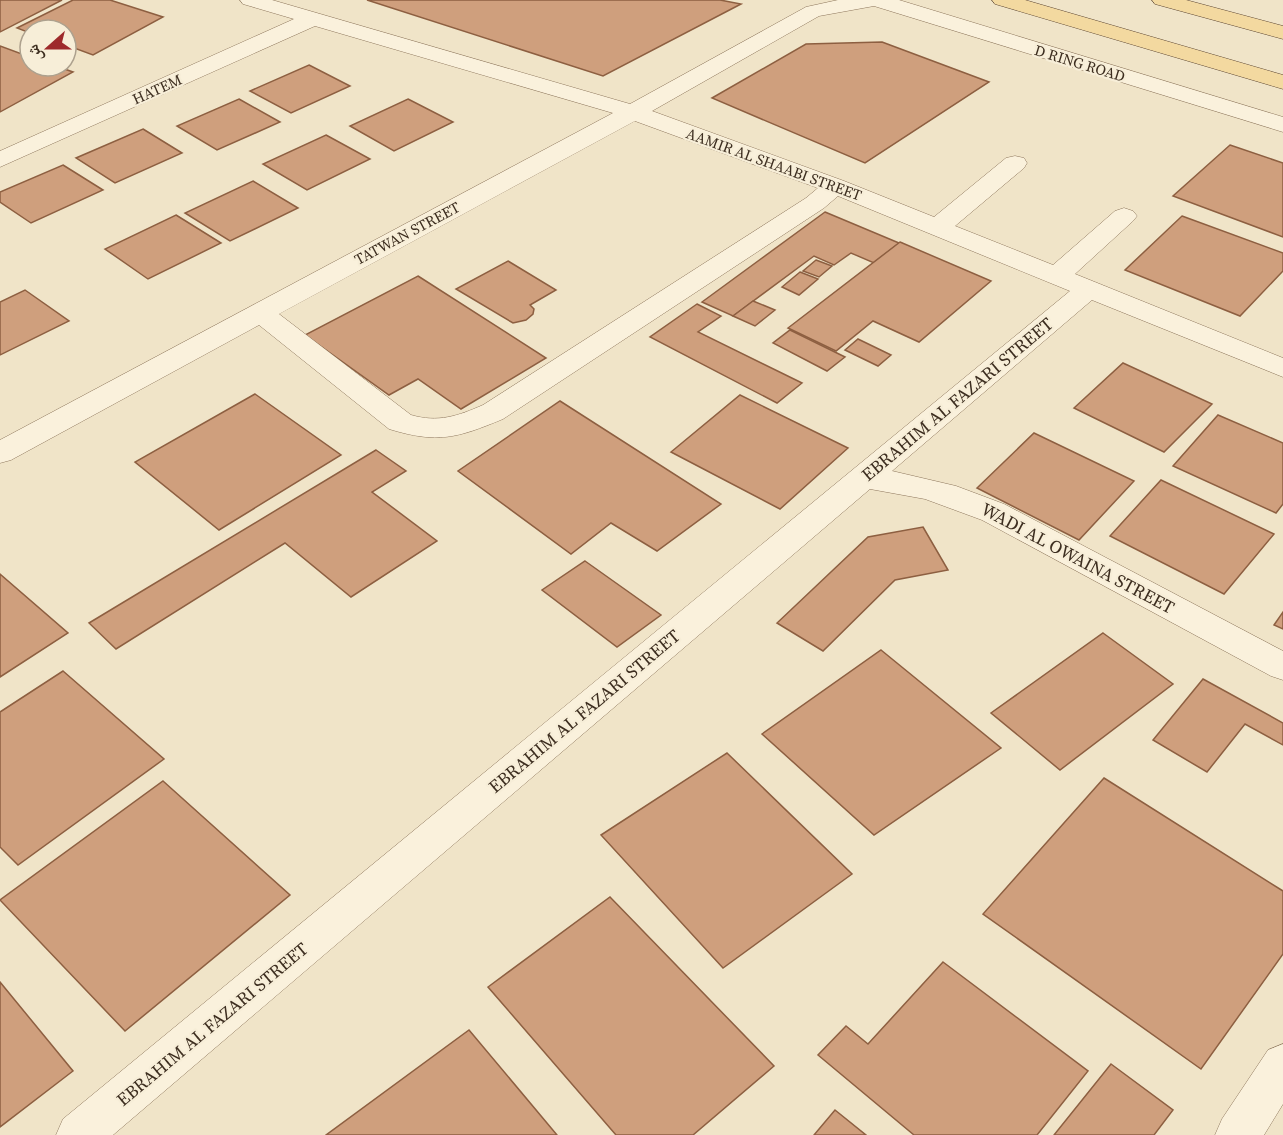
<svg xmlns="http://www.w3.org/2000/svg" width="1283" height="1135" font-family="'Source Serif 4','Noto Naskh Arabic',serif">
	<rect width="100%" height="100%" fill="#f0e4c8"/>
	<g fill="#cf9f7d" stroke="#8d5f41" stroke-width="1.5">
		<path d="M0,0H62L0,32Z"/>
		<path d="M73,0H110L163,17L93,55L66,45V30H30V33L17,28Z"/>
		<path d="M367,0H720L741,4L603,76Z"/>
		<path d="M882,42L989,82L865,163L712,98L806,44Z"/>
		<path d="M0,46L30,57V66H56L73,72L0,112Z"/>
		<path d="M309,65L350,86L291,113L250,91Z"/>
		<path d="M239,99L280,122L217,150L177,126Z"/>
		<path d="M408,99L453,122L394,151L350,126Z"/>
		<path d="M143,129L182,153L115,183L76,158Z"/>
		<path d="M326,135L370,159L307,190L263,164Z"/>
		<path d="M1230,145L1283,163V237L1173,196Z"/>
		<path d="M63,165L103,190L31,223L0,202V192Z"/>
		<path d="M253,181L298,208L230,241L185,213Z"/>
		<path d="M825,212L899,243L874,263L851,253L834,265L814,256L733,316L702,302Z"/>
		<path d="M176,215L221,243L148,279L105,249Z"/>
		<path d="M1182,216L1283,253V271L1240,316L1125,270Z"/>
		<path d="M900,242L991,281L919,342L873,321L836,351L788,328Z"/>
		<path d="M816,260L832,266L819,277L803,271Z"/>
		<path d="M508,261L556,290L530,305L534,309L533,314L526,320L513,323L456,289Z"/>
		<path d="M800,272L818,279L799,295L782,287Z"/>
		<path d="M418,276L546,358L461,409L418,379L389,395L305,335Z"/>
		<path d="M25,290L69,321L0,355V302Z"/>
		<path d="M753,301L775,310L755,326L733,316Z"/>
		<path d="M697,304L721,316L698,332L802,383L777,403L650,337Z"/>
		<path d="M790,330L845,357L827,371L773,343Z"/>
		<path d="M858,339L891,355L878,366L845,350Z"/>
		<path d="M1123,363L1212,404L1164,452L1074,408Z"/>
		<path d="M255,394L341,455L219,530L135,462Z"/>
		<path d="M740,395L848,448L780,509L671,452Z"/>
		<path d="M560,401L721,504L657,551L611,523L571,554L458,471Z"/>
		<path d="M1218,415L1283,443V504L1276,513L1173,466Z"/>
		<path d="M1034,433L1134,481L1079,540L977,488Z"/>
		<path d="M376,450L406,471L372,492L437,541L351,597L285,543L116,649L89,623Z"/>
		<path d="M1161,480L1274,534L1224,594L1110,536Z"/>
		<path d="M923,527L948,570L895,580L823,651L777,623L868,537Z"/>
		<path d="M585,561L661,615L617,647L542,590Z"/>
		<path d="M0,574L68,633L0,677Z"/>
		<path d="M1283,612V629L1274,625Z"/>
		<path d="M1103,633L1173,684L1060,770L991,713Z"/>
		<path d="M881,650L1001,748L874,835L762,734Z"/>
		<path d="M63,671L164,759L18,865L0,847V712Z"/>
		<path d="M1203,679L1283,723V745L1245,724L1207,772L1153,740Z"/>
		<path d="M727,753L852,874L723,968L601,835Z"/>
		<path d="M1104,778L1283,891V954L1201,1069L983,914Z"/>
		<path d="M163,781L290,895L125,1031L0,900Z"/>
		<path d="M610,897L774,1066L693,1135H616L488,987Z"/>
		<path d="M943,962L1088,1071L1037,1135H914L818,1055L846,1026L868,1044Z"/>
		<path d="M0,982L73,1071L0,1127Z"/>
		<path d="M469,1030L557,1135H326Z"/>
		<path d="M1111,1064L1173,1110L1154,1135H1054Z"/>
		<path d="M835,1110L866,1135H814Z"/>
	</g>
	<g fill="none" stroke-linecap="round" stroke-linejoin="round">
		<defs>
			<g id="minor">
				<path d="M240,0H272L630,104L806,7L838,0H899L1283,117V132L874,6L819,16L652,111L844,181L934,217L1006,158L1015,156L1024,158L1027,163L1024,168L955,226L1053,265L1115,211L1124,208L1133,211L1137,216L1133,221L1075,274L1283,358V377L1092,300L892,471L956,486L1004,504L1283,651V680L1271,676L982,520L925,499L870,489L113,1135H56L63,1119L1070,291L838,196L824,208L503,419C457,438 438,444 389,429L259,325L11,460L0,463V440L613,113L315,26L0,167V151L294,19L243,4ZM635,121L818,188L806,198L483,405C458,416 438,423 411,415L279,314Z"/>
				<path d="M1283,1044V1104L1264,1135H1215L1222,1119L1268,1050Z"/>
			</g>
			<g id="major">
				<path d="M992,0H1025L1283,75V89L995,4Z"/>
				<path d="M1152,0H1186L1283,26V39L1155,4Z"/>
			</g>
		</defs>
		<use href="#minor" stroke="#8d765c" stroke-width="1"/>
		<use href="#major" stroke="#5b4430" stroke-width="1"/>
		<use href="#minor" fill="#faf1dc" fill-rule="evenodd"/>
		<use href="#major" fill="#f3d9a0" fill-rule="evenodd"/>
	</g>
	<g text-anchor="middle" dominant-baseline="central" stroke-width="4.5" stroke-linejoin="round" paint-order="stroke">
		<g font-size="15" fill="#3d2e20" stroke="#f7eed8">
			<text transform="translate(1080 63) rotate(17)">D RING ROAD</text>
			<text transform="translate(157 89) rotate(-24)">HATEM</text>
			<text transform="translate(774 164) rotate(20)">AAMIR AL SHAABI STREET</text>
			<text transform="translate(407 233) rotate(-28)">TATWAN STREET</text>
		</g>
		<g font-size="18" fill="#3d2e20" stroke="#f7eed8">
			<text transform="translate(957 399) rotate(-40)">EBRAHIM AL FAZARI STREET</text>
			<text transform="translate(1078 558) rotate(28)">WADI AL OWAINA STREET</text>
			<text transform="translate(584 711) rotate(-40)">EBRAHIM AL FAZARI STREET</text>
			<text transform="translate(212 1024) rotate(-40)">EBRAHIM AL FAZARI STREET</text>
		</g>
	</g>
	<g transform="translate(48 48) rotate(249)"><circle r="28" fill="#f7eed8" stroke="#ada18e" stroke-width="1.5"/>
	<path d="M0-4.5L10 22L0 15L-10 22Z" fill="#9e2a2b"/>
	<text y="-9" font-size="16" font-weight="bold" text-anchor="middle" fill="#3d2e20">ش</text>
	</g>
</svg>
